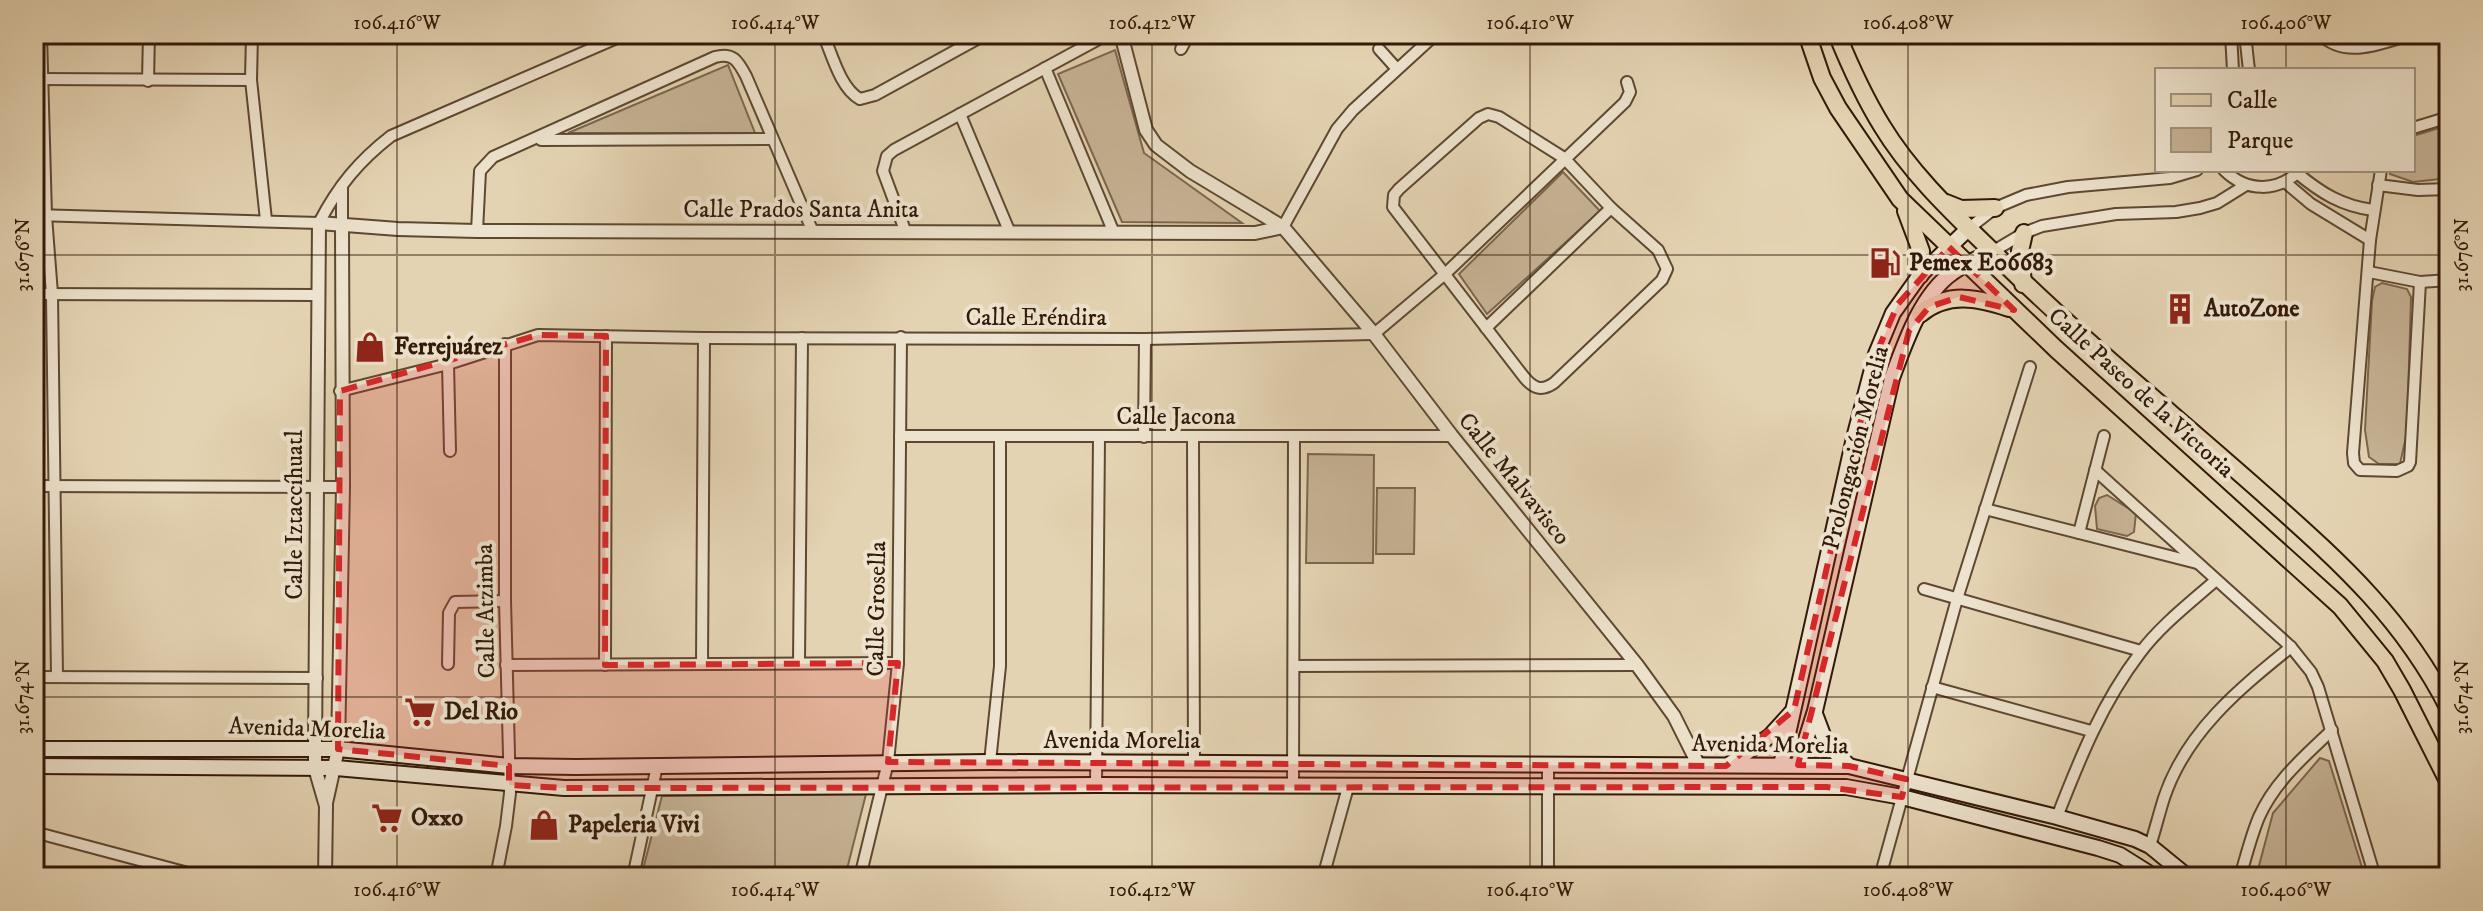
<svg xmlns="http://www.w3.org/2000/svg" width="2483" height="911" font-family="'IM FELL DW Pica',serif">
	<rect width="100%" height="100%" fill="#e4d3b2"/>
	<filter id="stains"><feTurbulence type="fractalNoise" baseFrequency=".0025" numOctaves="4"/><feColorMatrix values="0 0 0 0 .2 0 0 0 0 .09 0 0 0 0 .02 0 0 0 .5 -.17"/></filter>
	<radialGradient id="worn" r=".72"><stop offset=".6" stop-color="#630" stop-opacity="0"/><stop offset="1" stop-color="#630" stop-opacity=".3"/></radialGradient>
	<g fill="#c6b395" stroke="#7c664e" stroke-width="2">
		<path d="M2331,34H2388L2349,43Z"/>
		<path d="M1115,50L1144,153L1242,223L1122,222L1058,74Z"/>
		<path d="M728,65L755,133H568Z"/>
		<path d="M2449,125V178L2413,182L2390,174V170H2413V136Z"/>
		<path d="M1563,172L1600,211L1487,314L1459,274Z"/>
		<path d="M2382,283L2407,289L2411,297L2407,432L2400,464H2379L2369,457L2365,430L2372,301L2375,287Z"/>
		<path d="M1308,454L1374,455L1373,563H1306Z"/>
		<path d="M1377,488H1415L1414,554H1376Z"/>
		<path d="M2107,495L2136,513L2134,532L2127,536L2097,529L2095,506L2099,498Z"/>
		<path d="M2320,758L2329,761L2365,877H2256L2273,813Z"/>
		<path d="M866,794L845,877H641L662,796Z"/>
	</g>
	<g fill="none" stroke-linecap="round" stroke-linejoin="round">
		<defs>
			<g id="minor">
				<path d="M41,34L46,216L52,294L57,677"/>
				<path d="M252,34L251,80L266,220"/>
				<path d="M823,34C832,54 840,88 860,99L875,95L986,34"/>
				<path d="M2231,34L2233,70"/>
				<path d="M2245,34L2249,70"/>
				<path d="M2320,34C2345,60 2383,43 2412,34"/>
				<path d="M1181,49L1189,34"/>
				<path d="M1379,49L1397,69"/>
				<path d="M1045,68L1114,233"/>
				<path d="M36,79L251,80"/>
				<path d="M148,81L149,34"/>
				<path d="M960,114L1010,233"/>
				<path d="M1488,114L1499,117L1564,158L1611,208L1658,250L1667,269L1662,280L1554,383C1541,392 1533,388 1524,377L1393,207L1394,195L1399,189L1479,118Z"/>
				<path d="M2413,128L2449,117"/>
				<path d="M541,140L771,139"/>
				<path d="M2224,170C2246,192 2278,193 2300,170"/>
				<path d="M2381,170L2370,240L2353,453L2354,463L2360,470L2397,471L2408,466L2410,462L2420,282"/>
				<path d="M2297,173C2321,193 2342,206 2373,210"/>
				<path d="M2285,182L2311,204L2370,240"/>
				<path d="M2378,185L2418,190L2449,189"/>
				<path d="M342,186V225"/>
				<path d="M34,215L319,223C338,186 359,161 391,136L626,34"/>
				<path d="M1283,227L1337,129L1353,110L1436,34"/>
				<path d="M1968,229L1995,208L2026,195L2068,187L2170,178L2197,170"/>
				<path d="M477,231L480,171L493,157L715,57C733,52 738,61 746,76L813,232"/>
				<path d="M906,233L883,171L887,156L894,150L1108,34"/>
				<path d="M1992,252L2024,233L2042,226L2116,214L2176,212L2200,208L2217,203L2246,185"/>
				<path d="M2369,272L2420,282L2449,280"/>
				<path d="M34,294L316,295"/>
				<path d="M1486,328L1611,208"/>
				<path d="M448,364L450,451"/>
				<path d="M340,391L448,364L538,335L704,338L1145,339L1374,334L1445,274L1625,102L1630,92L1627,82"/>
				<path d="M900,436H1452"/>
				<path d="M1144,437L1145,339"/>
				<path d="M1193,437L1194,764"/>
				<path d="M2095,470L2291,647L2311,672L2318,687L2375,877"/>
				<path d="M34,486L343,487"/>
				<path d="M1985,509L2197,563"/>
				<path d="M2079,533L2104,436"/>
				<path d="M1924,589L2141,651"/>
				<path d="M799,662L802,338"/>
				<path d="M448,664L449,613L455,602L505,601"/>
				<path d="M702,664L704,338"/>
				<path d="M506,665L898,663"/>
				<path d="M605,665L606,336"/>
				<path d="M1294,666L1637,665"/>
				<path d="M34,677L317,678"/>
				<path d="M1932,687L2091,731"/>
				<path d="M990,762L1000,666V437"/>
				<path d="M1096,785L1099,437"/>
				<path d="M1293,786L1294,436"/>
				<path d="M2057,817C2080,758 2102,703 2140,653C2161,625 2190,603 2216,580"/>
				<path d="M34,832L203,877"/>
				<path d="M2150,846C2155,830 2159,814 2164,798C2186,732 2239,689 2291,647"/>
				<path d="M860,876L954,877"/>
				<path d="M496,877L506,826L510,793L505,601V344"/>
				<path d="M633,877L657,766"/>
				<path d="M860,877L888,762L898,663L901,337"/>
				<path d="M1323,877L1348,787"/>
				<path d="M1548,877V766"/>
				<path d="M1880,877L1957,599L2030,367"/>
				<path d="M2240,877C2246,857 2251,836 2259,817C2275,781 2305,756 2332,730"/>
			</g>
			<g id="tertiary">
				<path d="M1121,34L1146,130L1156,145L1190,171L1283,227L1374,334L1452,436L1637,665L1674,716L1699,766"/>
				<path d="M326,803L338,749L343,487L342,225"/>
				<path d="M325,877L326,806L315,768V748L319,223L398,229L477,231L1255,233L1283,227"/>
			</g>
			<g id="secondary">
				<path d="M1815,714L1826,743L1849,766"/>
				<path d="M34,749H338L509,766L576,767L990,762L1849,766L2057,817L2135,839L2150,846L2188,877"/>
				<path d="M1730,764L1770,736L1791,713"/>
				<path d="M1781,765L1854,438L1876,354L1893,313L1920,275L1968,229"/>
				<path d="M1798,765L1815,711L1892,378C1905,343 1921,295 1952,273C1964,264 1978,258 1992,252"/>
				<path d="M34,766L336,768L564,788L1096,785L1846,787L1902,797L2098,848L2120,855L2155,877"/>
			</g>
			<g id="primary">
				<path d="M1807,34L1822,78L1838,108L1900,199L2056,349L2340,606L2385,661L2402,690L2449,783"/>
				<path d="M1837,34C1850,66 1864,97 1882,126C1911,174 1954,214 1994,253C2081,340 2177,417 2269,499C2343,565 2404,620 2449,709"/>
				<path d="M1946,203L1961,209L1995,208"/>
				<path d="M1906,211L1921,251L1920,275"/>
				<path d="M2023,284L2020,251L2024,233"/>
				<path d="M1920,314C1948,291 1978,298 2009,308"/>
			</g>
		</defs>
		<use href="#minor" stroke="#5e4832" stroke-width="14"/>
		<use href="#tertiary" stroke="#5e4832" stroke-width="16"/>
		<use href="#secondary" stroke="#321908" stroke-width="18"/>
		<use href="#primary" stroke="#321908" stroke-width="20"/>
		<use href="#minor" stroke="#ede2cd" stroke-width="10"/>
		<use href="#tertiary" stroke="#ede2cd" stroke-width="12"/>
		<use href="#secondary" stroke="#ede2cd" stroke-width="14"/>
		<use href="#primary" stroke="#e4d3b2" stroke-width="16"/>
	</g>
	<path fill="#d62828" fill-opacity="0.2" stroke="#d62828" stroke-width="6" stroke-dasharray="16 10" stroke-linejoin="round" d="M1949,247L2014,310L1959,297L1929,307L1909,331L1798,765L1849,766L1906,779L1902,797L1826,787L564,788L509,785V766L338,749L340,391L538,335L606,336L605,665L898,663L888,762L1726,766L1794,710L1876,354L1898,304Z"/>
	<path fill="none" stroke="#321908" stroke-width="2" stroke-opacity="0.45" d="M397,34V877M775,34V877M1152,34V877M1530,34V877M1908,34V877M2286,34V70M2286,170V877M34,255H2449M34,697H2449"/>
	<defs>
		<symbol id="fuel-bare" viewBox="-9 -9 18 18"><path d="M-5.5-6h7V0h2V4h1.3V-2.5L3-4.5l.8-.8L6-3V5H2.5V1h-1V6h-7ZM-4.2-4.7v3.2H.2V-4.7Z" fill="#8f2418" stroke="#ede2cd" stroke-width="2.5" paint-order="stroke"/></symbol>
		<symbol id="building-bare" viewBox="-9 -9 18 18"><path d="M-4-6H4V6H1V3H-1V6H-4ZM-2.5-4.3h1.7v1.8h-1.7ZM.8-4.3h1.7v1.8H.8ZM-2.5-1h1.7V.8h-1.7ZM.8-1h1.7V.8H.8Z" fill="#8f2418" stroke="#ede2cd" stroke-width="2.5" paint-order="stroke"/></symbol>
		<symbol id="shop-bare" viewBox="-9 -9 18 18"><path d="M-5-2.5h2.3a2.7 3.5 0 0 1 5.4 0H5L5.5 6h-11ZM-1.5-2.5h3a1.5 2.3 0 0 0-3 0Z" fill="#8f2418" stroke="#ede2cd" stroke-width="2.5" paint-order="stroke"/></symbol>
		<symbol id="supermarket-bare" viewBox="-9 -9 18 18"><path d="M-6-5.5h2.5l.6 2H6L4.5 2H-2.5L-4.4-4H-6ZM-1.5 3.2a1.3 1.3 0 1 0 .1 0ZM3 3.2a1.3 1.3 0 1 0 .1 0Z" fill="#8f2418" stroke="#ede2cd" stroke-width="2.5" paint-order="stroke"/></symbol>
	</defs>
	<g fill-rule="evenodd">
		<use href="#fuel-bare" x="1863" y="241" width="44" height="44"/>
		<use href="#building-bare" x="2158" y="287" width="44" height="44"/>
		<use href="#shop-bare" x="348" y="325" width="44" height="44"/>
		<use href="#supermarket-bare" x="398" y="690" width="44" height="44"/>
		<use href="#supermarket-bare" x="365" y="796" width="44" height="44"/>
		<use href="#shop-bare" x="522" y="803" width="44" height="44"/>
	</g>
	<g text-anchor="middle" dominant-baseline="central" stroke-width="8" stroke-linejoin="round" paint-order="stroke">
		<g font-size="24" fill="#321908" stroke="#ede2cd">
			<text x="801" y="210">Calle Prados Santa Anita</text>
			<text x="1036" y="318">Calle Eréndira</text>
			<text transform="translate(2141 393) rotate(42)">Calle Paseo de la Victoria</text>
			<text x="1176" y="417">Calle Jacona</text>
			<text transform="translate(1856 448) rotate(-76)">Prolongación Morelia</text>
			<text transform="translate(1514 479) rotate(51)">Calle Malvavisco</text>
			<text transform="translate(295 515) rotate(-90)">Calle Iztaccíhuatl</text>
			<text transform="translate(877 609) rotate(-89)">Calle Grosella</text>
			<text transform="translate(486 611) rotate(-91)">Calle Atzimba</text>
			<text transform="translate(307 729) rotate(2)">Avenida Morelia</text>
			<text x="1122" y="741">Avenida Morelia</text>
			<text transform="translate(1770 745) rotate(1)">Avenida Morelia</text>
		</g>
		<g font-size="24" font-weight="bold" fill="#321908" stroke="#ede2cd" text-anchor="start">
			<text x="1909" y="263">Pemex E06683</text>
			<text x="2204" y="309">AutoZone</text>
			<text x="394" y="347">Ferrejuárez</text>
			<text x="444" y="712">Del Rio</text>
			<text x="411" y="818">Oxxo</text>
			<text x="568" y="825">Papeleria Vivi</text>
		</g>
	</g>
	<rect width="2483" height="911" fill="none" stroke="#e4d3b2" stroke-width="88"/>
	<rect x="2155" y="68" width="260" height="104" fill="#ede2cd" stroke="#a2927e" stroke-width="2"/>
	<rect x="2171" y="94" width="40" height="12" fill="#e4d3b2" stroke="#a2927e" stroke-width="2"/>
	<text x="2227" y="108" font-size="24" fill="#321908">Calle</text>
	<rect x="2171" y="128" width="40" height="24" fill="#c6b395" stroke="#a2927e" stroke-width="2"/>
	<text x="2227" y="148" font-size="24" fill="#321908">Parque</text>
	<rect x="44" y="44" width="2395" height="823" fill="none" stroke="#321908" stroke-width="3"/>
	<g font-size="20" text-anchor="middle" fill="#321908">
		<text x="397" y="29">106.416°W</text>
		<text x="775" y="29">106.414°W</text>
		<text x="1152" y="29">106.412°W</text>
		<text x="1530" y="29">106.410°W</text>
		<text x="1908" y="29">106.408°W</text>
		<text x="2286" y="29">106.406°W</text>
		<text transform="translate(22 255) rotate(-90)" y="7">31.676°N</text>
		<text transform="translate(2461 255) rotate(-90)" y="7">31.676°N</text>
		<text transform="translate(22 697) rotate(-90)" y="7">31.674°N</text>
		<text transform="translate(2461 697) rotate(-90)" y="7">31.674°N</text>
		<text x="397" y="896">106.416°W</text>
		<text x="775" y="896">106.414°W</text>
		<text x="1152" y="896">106.412°W</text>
		<text x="1530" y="896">106.410°W</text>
		<text x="1908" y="896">106.408°W</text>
		<text x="2286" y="896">106.406°W</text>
	</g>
	<rect width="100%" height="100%" filter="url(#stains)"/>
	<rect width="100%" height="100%" fill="url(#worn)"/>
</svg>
